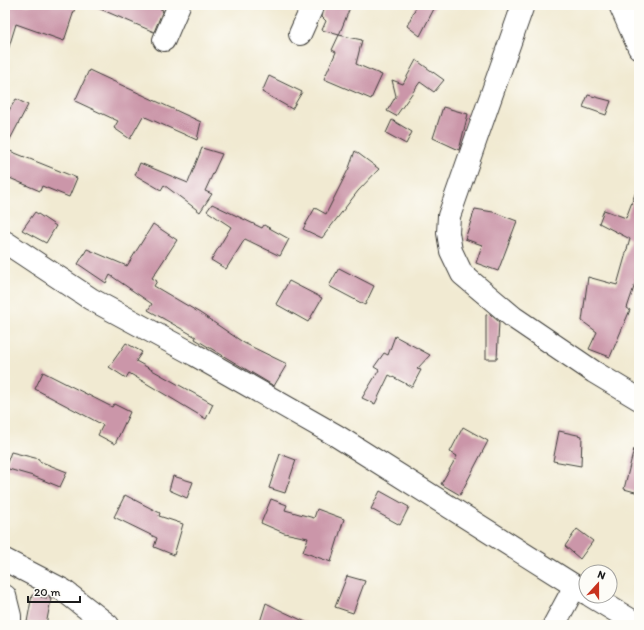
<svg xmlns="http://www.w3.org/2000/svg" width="644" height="630" font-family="Itim,sans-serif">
	<rect width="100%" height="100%" fill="#fdfcf7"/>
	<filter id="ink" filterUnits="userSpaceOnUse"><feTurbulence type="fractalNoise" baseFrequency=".025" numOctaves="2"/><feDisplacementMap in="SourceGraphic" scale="8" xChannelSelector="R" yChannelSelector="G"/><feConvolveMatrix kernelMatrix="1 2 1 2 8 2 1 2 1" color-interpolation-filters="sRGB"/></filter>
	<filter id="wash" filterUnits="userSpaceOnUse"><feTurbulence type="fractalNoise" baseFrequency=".012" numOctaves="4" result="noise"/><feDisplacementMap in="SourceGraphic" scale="16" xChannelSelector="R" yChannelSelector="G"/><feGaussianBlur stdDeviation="0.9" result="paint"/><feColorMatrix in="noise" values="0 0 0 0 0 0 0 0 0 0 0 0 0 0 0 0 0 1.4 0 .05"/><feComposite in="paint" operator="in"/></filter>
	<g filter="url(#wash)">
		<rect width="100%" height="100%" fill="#f1ead2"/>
		<g id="blocks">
			<g fill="#cb96a9">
				<path d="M8,5H76L64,41L16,24L8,50L5,49V14Z"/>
				<path d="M91,5H151L163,10L154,32Z"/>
				<path d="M325,5H351L339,35L322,30L326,21L322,17Z"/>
				<path d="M417,5H436L420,36L407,26Z"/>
				<path d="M339,35L362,40L356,64L382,75L371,99L324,79L336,52L332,50Z"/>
				<path d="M416,60L444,80L434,92L420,82L396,116L387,111L396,96L392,80L403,84Z"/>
				<path d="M89,70L201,122L197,140L143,116L130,139L114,128L118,121L75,101Z"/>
				<path d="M269,76L302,92L292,109L262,92Z"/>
				<path d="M588,95L611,101L606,115L583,107Z"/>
				<path d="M16,99L28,105L5,149L77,178L69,197L42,186L40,191L5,176V117Z"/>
				<path d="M443,107L468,114L459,150L433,138Z"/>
				<path d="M392,120L412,132L406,144L386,133Z"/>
				<path d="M202,148L222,154L205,191L212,194L200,212L164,185L161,190L135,175L140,163L188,183Z"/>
				<path d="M355,151L379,169L358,191L322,238L303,229L315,208L326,214L349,168Z"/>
				<path d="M638,186H639V272L627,308L630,310L610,357L589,349L597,332L582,321L588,277L617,285L630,239L599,223L604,210L626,218Z"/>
				<path d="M212,204L262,228L264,225L289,239L280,256L245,239L226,269L211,260L231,227L207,211Z"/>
				<path d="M475,209L493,212L517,221L498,271L476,263L482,245L465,239Z"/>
				<path d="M35,212L56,226L46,243L22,230Z"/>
				<path d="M153,224L177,240L152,278L157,281L154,286L200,313L244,343L287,364L274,386L195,339L196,337L148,310L152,304L110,275L106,283L78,264L87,249L127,266Z"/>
				<path d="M339,268L374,286L365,305L329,286Z"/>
				<path d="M289,281L322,298L308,322L276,304Z"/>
				<path d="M490,314L499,322L497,359H486V315Z"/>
				<path d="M395,336L430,355L417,369L421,370L412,387L389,375L375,404L362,398L379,370L374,367L384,353L388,355Z"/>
				<path d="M126,343L142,352L136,361L213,404L206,419L129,373L126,378L109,367Z"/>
				<path d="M43,372L112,407L114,404L130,412L115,444L98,435L103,425L35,389Z"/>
				<path d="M463,427L488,441L460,495L441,484L457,456L450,452Z"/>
				<path d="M559,431L582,436L581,466L553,461Z"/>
				<path d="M634,449H639V493L624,489Z"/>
				<path d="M11,452L39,459V461L67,472L60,487L33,476L5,468Z"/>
				<path d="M280,454L296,460L285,493L269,488Z"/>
				<path d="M173,476L193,482L187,498L169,490Z"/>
				<path d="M380,491L409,507L400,525L371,509Z"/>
				<path d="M125,495L160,513L159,516L183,524L174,555L154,547L157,538L114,517Z"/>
				<path d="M271,499L287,505L285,510L314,518L317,509L344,519L331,562L303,552L308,538L284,533L261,523Z"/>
				<path d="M577,529L593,541L580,559L565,546Z"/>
				<path d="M347,576L365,581L353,613L335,607Z"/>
				<path d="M32,595L51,599L46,625L27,622Z"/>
				<path d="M266,603L282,611L312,625H259Z"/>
			</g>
		</g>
	</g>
	<g filter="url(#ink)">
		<use href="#blocks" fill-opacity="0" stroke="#3c3b37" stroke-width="1"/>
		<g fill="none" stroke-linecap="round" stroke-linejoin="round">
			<defs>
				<g id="minor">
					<path d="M523,5L449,216L448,233L451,251L462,274L513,317L594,372L639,399"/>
					<path d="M620,5L639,48"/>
					<path d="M300,34L313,5"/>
					<path d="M164,40L179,5"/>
					<path d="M5,242L91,299L195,355L337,436L586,593"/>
					<path d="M5,560L63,590L108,625"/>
					<path d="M5,596L10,616V625"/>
					<path d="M591,596L639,625"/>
					<path d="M554,625L575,586"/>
				</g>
			</defs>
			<use href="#minor" stroke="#3c3b37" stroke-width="24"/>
			<use href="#minor" stroke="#fff" stroke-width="22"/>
		</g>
	</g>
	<rect width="644" height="630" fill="none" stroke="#fdfcf7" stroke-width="20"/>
	<g transform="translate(598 584) rotate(21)"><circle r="19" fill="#fdfcf7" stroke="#a3a29f"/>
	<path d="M0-3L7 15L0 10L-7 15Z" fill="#c8321e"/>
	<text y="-6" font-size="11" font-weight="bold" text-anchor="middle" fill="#1c1c1c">N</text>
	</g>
	<path d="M28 596v6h52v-6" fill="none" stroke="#1c1c1c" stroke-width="2"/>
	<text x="34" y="596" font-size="12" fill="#1c1c1c" stroke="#fdfcf7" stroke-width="3" paint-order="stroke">20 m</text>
</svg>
